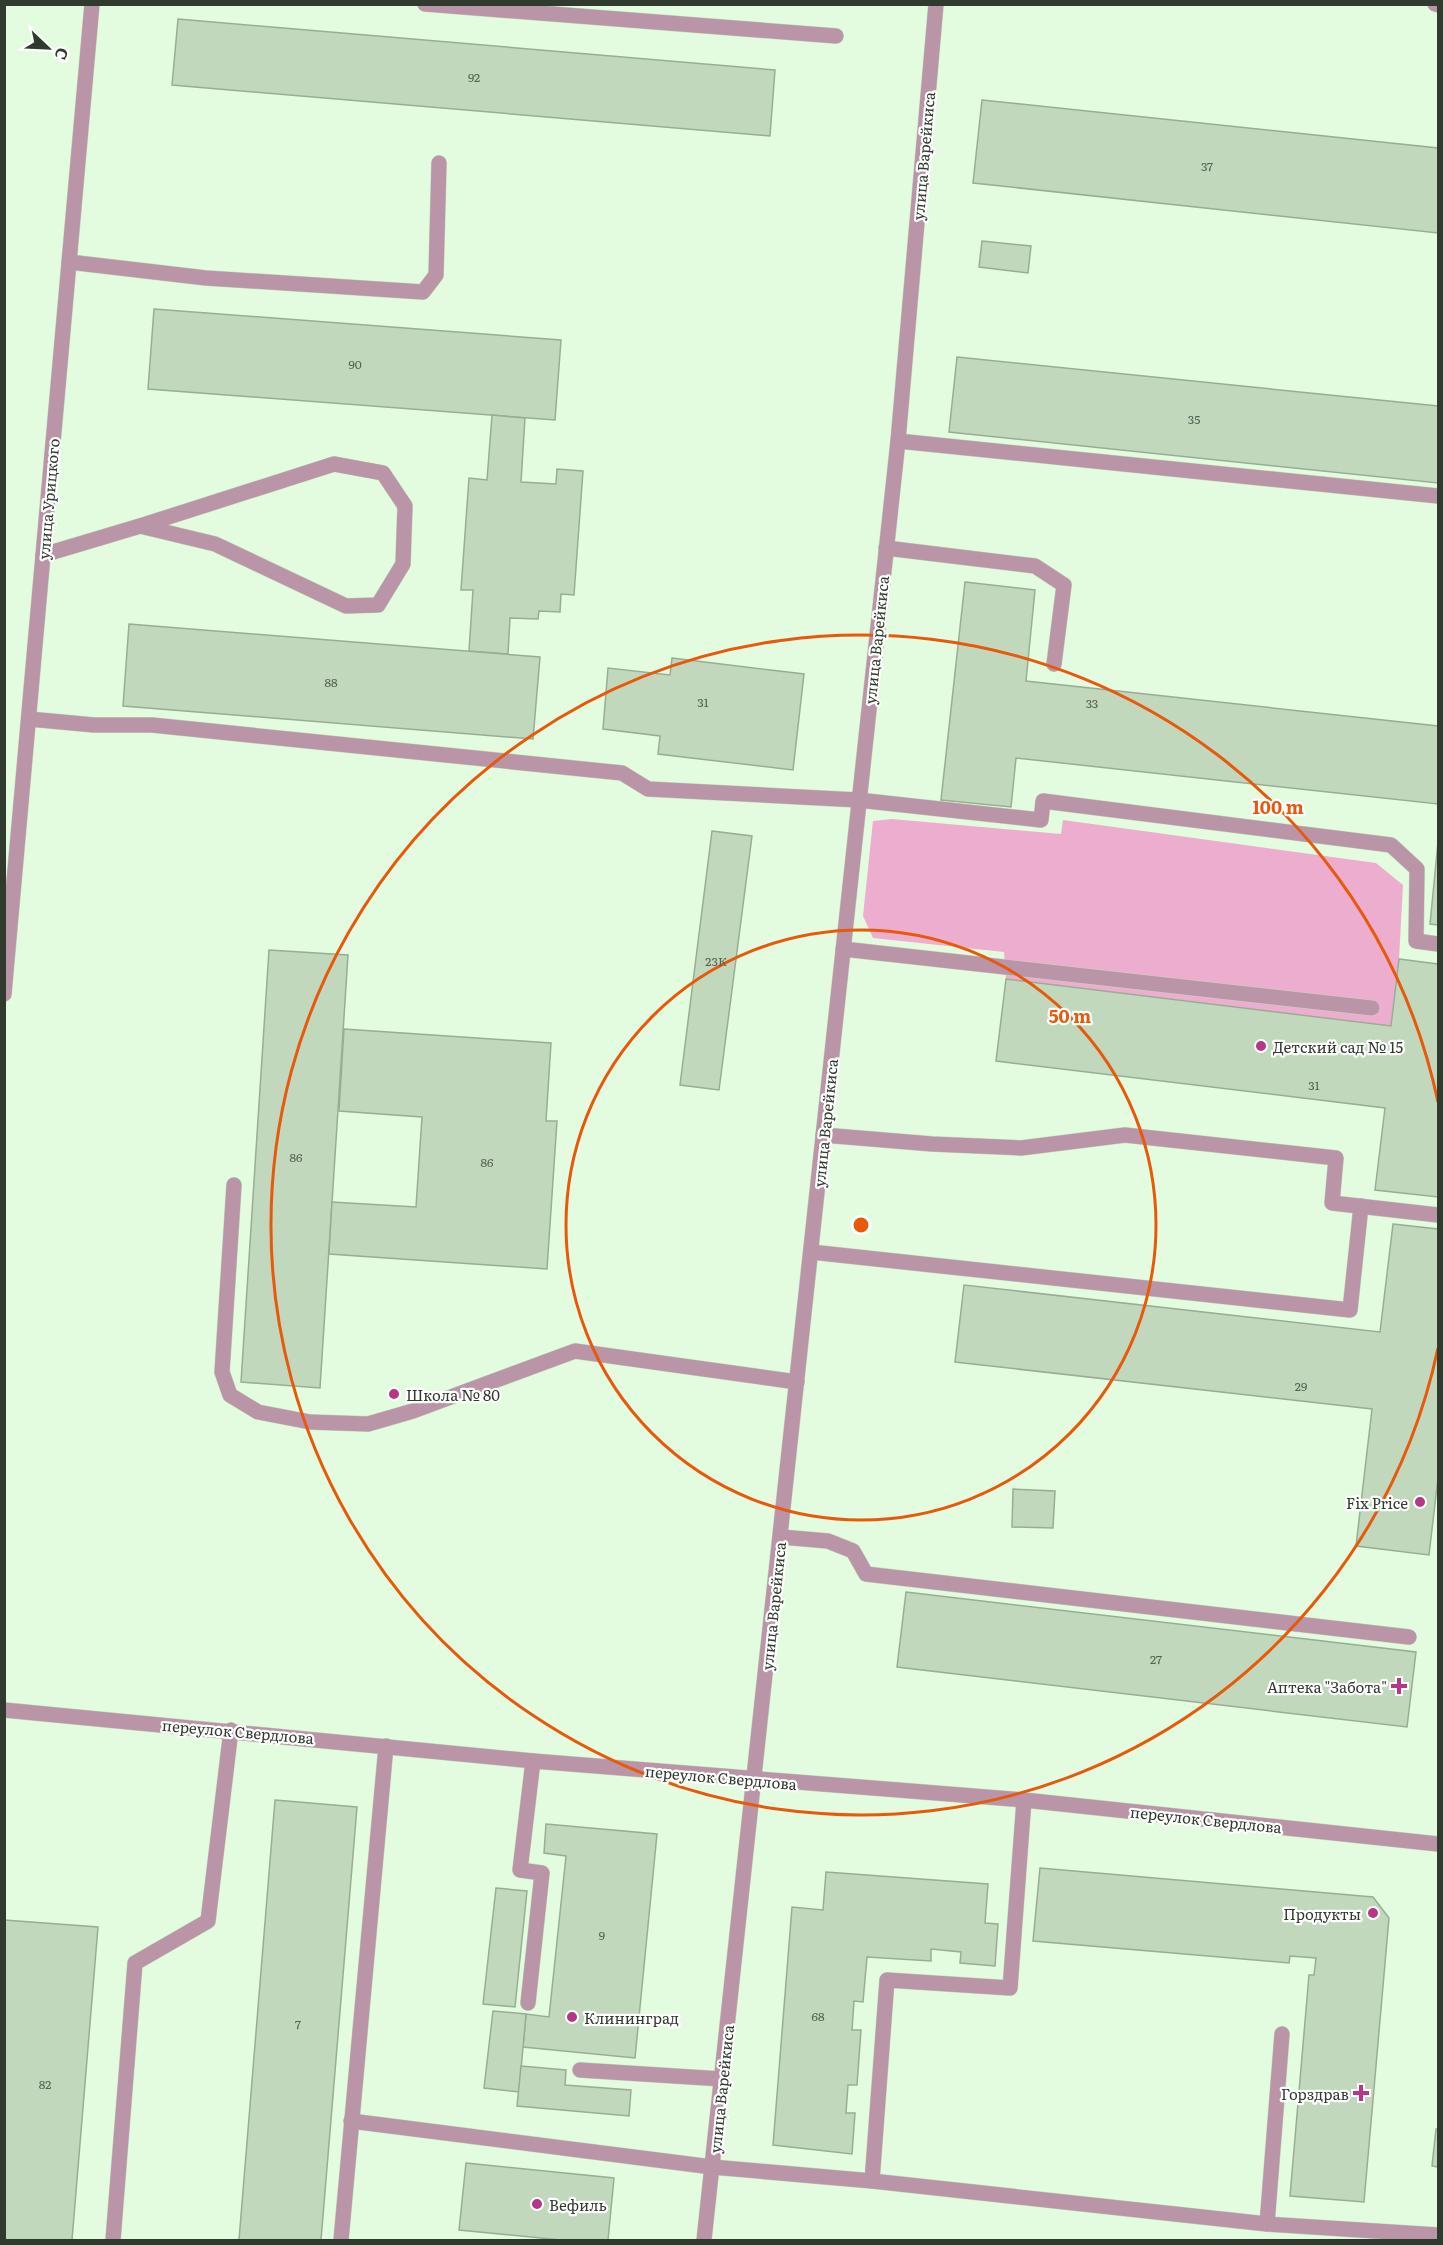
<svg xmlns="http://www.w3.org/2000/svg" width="1443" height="2245" font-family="Literata,serif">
	<rect width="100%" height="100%" fill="#e3fbdf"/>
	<path fill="#edadcf" d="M892,819L1061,834L1063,820L1376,863L1403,885L1399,959L1391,1026L1006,979L1004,952L873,938L863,916L873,821Z"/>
	<g fill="#c1d8bd" stroke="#98ae94" stroke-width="1.5">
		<path d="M178,19L775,70L770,136L172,85Z"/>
		<path d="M982,100L1438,148V233L973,183Z"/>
		<path d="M982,241L1031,246L1028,273L979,267Z"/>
		<path d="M154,309L561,340L555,420L148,389Z"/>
		<path d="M957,357L1438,406V483L949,432Z"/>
		<path d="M492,415L525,418L521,482L556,484L557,469L583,471L574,595L561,594L560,612L539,611L538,619L510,618L508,654L469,651L473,590H461L469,478L487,480Z"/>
		<path d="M965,582L1035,590L1026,681L1438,726V804L1016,758L1011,807L941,800Z"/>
		<path d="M129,624L540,657L533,739L123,706Z"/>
		<path d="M672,658L804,674L793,770L658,754L660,736L603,729L608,668L670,675Z"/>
		<path d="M712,831L752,836L719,1090L680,1085Z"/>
		<path d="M1438,842V925L1430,924Z"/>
		<path d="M269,950L348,955L320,1388L241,1382Z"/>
		<path d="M1399,959L1438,964V1197L1375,1190L1385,1108L996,1061L1006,979L1391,1026Z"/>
		<path d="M344,1029L551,1043L546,1121H557L547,1269L329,1254L332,1202L416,1207L422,1117L339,1111Z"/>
		<path d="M1393,1224L1438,1229V1478L1429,1555L1356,1546L1372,1409L955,1362L964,1285L1380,1332Z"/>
		<path d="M1013,1489L1055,1491L1053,1528L1012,1527Z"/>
		<path d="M906,1592L1416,1652L1407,1727L897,1667Z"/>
		<path d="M275,1800L357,1807L321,2240H239Z"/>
		<path d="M546,1824L657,1834L635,2058L523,2047L526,2014L549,2017L566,1856L544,1853Z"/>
		<path d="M1040,1868L1373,1897L1389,1918L1364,2202L1290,2196L1309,1975H1314L1316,1958L1290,1956L1289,1963L1033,1941Z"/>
		<path d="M826,1872L988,1884L985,1923L998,1924L995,1966L960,1963L961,1952L931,1949V1961L867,1957L863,2002L854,2001L852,2030H861L857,2085H848L846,2113H855L852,2154L773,2145L792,1907L823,1910Z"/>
		<path d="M496,1888L527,1891L515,2007L483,2004Z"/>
		<path d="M4,1920L98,1927L72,2240H4Z"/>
		<path d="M493,2011L526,2014L519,2092L484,2088Z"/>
		<path d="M521,2066L566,2070L565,2085L631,2090L629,2116L517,2106Z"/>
		<path d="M1436,2129H1438V2167L1432,2166Z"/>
		<path d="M466,2163L614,2178L608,2240H561L459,2230Z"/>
	</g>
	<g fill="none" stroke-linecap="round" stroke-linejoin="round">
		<defs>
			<g id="minor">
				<path d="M425,4L836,36"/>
				<path d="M1435,4L1438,5"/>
				<path d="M69,262L206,278L423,292L436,275L439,163"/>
				<path d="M898,441L1438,496"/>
				<path d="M886,548L1035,566L1064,585L1054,664"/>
				<path d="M43,555L140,526L215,544L346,606L378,605L403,564L405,506L383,473L334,464L140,526"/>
				<path d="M29,719L94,725H152L622,773L648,789L858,800L1041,820L1043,801L1391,845L1417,869L1416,941L1438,944"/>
				<path d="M843,949L1372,1008"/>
				<path d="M4,994L92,4"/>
				<path d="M823,1135L932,1144L1021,1148L1125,1135L1336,1158L1332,1203L1438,1215"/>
				<path d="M234,1185L222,1372L230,1395L258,1412L310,1422L368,1424L413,1411L575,1351L797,1382"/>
				<path d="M811,1252L1350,1310L1361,1206"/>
				<path d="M781,1537L828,1541L853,1551L866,1574L1409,1637"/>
				<path d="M4,1710L533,1761L1024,1800L1438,1844"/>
				<path d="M528,2003L542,1873L520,1870L533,1761"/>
				<path d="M580,2070L722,2079"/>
				<path d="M351,2121L712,2167L872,2181L1267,2224L1438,2235"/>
				<path d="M872,2181L887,1980L1010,1988L1024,1800"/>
				<path d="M1267,2224L1282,2034"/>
				<path d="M113,2240L135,1963L208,1921L231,1730"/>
				<path d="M341,2240L386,1746"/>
				<path d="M704,2240L898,441L936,4"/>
			</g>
		</defs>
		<use href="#minor" stroke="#c3d8bf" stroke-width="16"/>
		<use href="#minor" stroke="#ba95a8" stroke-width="15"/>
	</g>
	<g fill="none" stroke="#e8590c" stroke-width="3">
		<circle cx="861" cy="1225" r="295"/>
		<path d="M1438 1348A590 590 0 1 1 1438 1102"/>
	</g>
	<g fill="#b53786" stroke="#fff" stroke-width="2">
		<circle cx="1261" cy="1046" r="6"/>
		<circle cx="394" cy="1394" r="6"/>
		<circle cx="1420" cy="1502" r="6"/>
		<path d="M1396 1677h6v6h6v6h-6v6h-6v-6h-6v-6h6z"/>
		<circle cx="1373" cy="1913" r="6"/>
		<circle cx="572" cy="2017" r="6"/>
		<path d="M1358 2084h6v6h6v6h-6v6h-6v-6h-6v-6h6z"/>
		<circle cx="537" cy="2204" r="6"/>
	</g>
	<g text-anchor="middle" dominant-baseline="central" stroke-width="4.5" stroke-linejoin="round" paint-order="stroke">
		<g font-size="12" fill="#556252">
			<text x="474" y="77">92</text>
			<text x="1207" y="166">37</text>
			<text x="355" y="364">90</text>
			<text x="1194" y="419">35</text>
			<text x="331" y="682">88</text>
			<text x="703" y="702">31</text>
			<text x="1092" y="703">33</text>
			<text x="716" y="961">23К</text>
			<text x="1314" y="1085">31</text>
			<text x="296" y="1157">86</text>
			<text x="487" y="1162">86</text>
			<text x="1301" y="1386">29</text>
			<text x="1156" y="1659">27</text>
			<text x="602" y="1935">9</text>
			<text x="818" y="2016">68</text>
			<text x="298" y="2024">7</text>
			<text x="45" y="2084">82</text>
		</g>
		<g font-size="15" fill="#313a2f" stroke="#fff">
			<text transform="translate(923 156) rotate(-85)">улица Варейкиса</text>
			<text transform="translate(48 499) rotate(-85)">улица Урицкого</text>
			<text transform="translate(876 640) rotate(-84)">улица Варейкиса</text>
			<text transform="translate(825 1123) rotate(-84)">улица Варейкиса</text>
			<text transform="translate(773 1606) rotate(-84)">улица Варейкиса</text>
			<text transform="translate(238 1731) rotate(5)">переулок Свердлова</text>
			<text transform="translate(721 1777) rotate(5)">переулок Свердлова</text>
			<text transform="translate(1206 1819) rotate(6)">переулок Свердлова</text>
			<text transform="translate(721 2089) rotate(-84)">улица Варейкиса</text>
		</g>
		<g font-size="15" fill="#313a2f" stroke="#fff" text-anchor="start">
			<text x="1273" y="1046">Детский сад № 15</text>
			<text x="406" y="1394">Школа № 80</text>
			<text x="1408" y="1502" text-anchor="end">Fix Price</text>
			<text x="1387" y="1686" text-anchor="end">Аптека "Забота"</text>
			<text x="1361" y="1913" text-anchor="end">Продукты</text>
			<text x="584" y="2017">Клининград</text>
			<text x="1349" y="2093" text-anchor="end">Горздрав</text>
			<text x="549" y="2204">Вефиль</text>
		</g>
	</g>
	<circle cx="861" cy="1225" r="9" fill="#e8590c" stroke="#fff" stroke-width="3"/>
	<g font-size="18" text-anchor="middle" font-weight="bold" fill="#e8590c" stroke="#fff" stroke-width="4.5" stroke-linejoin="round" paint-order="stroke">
		<text x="1278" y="814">100 m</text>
		<text x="1070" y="1023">50 m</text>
	</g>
	<rect width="1443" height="2245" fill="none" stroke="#313a2f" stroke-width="12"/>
	<g transform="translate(48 48) rotate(113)" stroke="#ffffff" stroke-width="4.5" paint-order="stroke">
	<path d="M0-4.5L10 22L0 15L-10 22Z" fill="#313a2f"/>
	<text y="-9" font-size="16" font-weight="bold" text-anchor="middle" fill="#313a2f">С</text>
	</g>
</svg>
